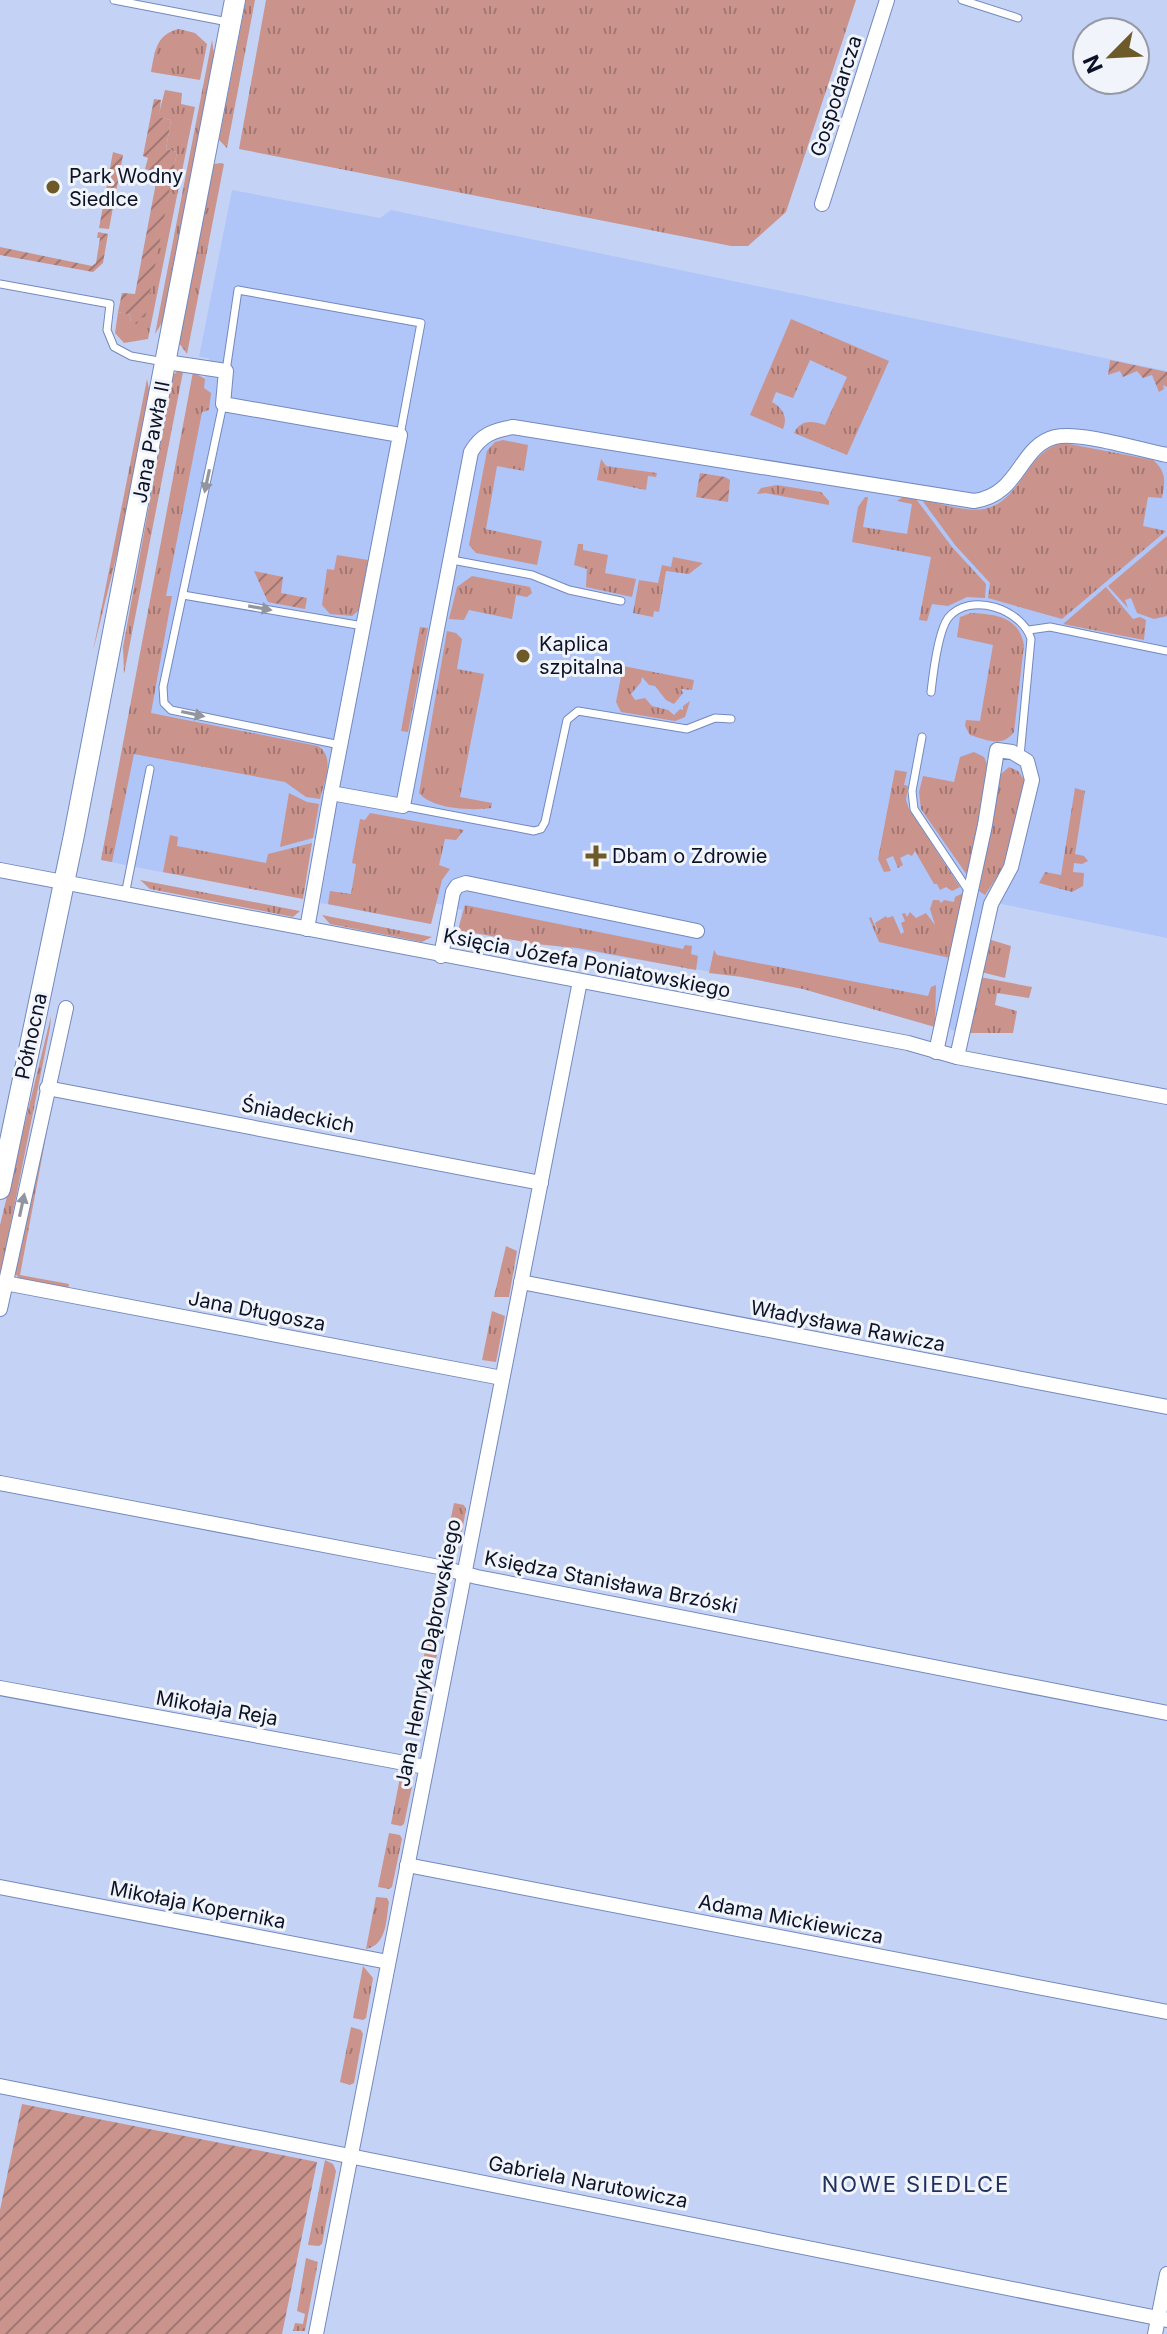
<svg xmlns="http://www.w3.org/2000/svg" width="1167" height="2334" font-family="Inter,sans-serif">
	<defs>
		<pattern id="grass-tufts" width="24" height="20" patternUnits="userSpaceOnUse" patternTransform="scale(2)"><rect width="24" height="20" fill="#ca938c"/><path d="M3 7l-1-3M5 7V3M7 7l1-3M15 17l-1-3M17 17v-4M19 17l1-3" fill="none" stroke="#a27772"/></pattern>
		<pattern id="garden-furrows" width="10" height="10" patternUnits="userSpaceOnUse" patternTransform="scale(2)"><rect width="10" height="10" fill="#ca938c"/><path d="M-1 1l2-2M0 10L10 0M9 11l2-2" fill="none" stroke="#a27772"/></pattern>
	</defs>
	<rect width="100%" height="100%" fill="#c4d3f5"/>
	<path fill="#b0c5f8" d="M232,190L380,218L391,210L1167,371V938L997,903L968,1033L951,1030L949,1026L935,1027L803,989L742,977L458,930L462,910L439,904H436L431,924L320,903L331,842L313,838L306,870L171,874L101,860L196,374L205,378L208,368L209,358L199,357Z"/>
	<g fill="url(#grass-tufts)">
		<path d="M246,0H255L227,148L219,140Z"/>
		<path d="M266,0H856L786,212L748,246H731L239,149Z"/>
		<path d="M179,29L195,33L207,44L200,80L151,72C155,51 156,34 179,29Z"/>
		<path d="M212,40L215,61L165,318L155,334Z"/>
		<path d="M165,90L182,93L181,104L195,107L148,339L124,343L115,333L118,312L131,315L130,322L139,316L144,318L177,152L166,149L171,120L158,117Z"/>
		<path d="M221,163L224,164L187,354L179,343L214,164Z"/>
		<path d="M791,319L889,361L847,455L794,433C801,419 812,421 825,425L847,377L810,360L793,398L776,392L772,402C783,408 788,417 783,429L750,415Z"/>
		<path d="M178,371L183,372L124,674L123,647L173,375Z"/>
		<path d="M193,372L205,379L204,388L211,393L209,410L202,412L166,596H172L151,713L318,746C336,758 324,781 320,799L306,797L285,782L134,754L112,862L101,860Z"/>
		<path d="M147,379L150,394L123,530L93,651Z"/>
		<path d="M503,440L528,445L524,471L497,466L486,529L542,541L537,565L476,553L469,545L487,451L495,442Z"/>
		<path d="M1064,443L1153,460C1167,472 1165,482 1162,498L1148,497L1143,526L1166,531L1062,619L988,598L990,583L955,545L922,500C940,503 965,512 984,509C1022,502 1027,448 1064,443Z"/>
		<path d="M601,459L606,466L657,473L656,477L648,476L646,490L597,480Z"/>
		<path d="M777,485L821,492L829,501V505L765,493L757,494L761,488Z"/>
		<path d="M865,497H868L863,527L907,534L912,504L897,501L903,497L916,499L952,547L986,584L985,598L967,597L948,606L932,604L927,621L919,620L931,557L852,542L858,507Z"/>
		<path d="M1167,536V616L1154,619L1137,613L1131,598L1125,600L1128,608L1108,586Z"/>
		<path d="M578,544H583V550L608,555L605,573L636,579L632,597L586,587L587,569L574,565Z"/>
		<path d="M337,555L368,560L359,610L352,616L330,614L322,605L327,569L334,570Z"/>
		<path d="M673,557L703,563L689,574L666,571L659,612L654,611L653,617L633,613L639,580L658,583L662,565L671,567Z"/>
		<path d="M472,576L530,587L532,593L527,597L516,595L512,619L469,610L464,620L449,619L457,587Z"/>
		<path d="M1106,587L1133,619L1140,617L1146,620L1144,640L1063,624Z"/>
		<path d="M971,613C996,614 1019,617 1024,645L1014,732C1002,748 987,740 970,735L965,726L966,720L980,721L993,645L957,637L960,617Z"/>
		<path d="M420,627L428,628L408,732L401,731Z"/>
		<path d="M447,631L456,633L462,639L457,669L484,674L460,797L492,803L491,808C471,811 432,809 419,793Z"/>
		<path d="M623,666L694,680L692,690L681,689L683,693L674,704L666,700L655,686L649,685L642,677L641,682L631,694L635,700L645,698L652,706L668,710L674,715L680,709L683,710V706L690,701L685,717L675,721L621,712L616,702Z"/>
		<path d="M974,752L984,757L989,769L967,875L921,809L919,792L923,776L954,782L960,757Z"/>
		<path d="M1009,767L1018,771L1025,781L1007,862L985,895L979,891L1001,774Z"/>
		<path d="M895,770L907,772L904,785L908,786L906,800L909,809L960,887L952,891L946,887L940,890L937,884H934L915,851L912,856L908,854L900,858L903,865L898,868L893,856L886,859L891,871L884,872L878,859Z"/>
		<path d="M1075,788L1085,791L1075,854L1084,856L1088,861L1082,864L1074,863L1073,872L1084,873L1083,886L1072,892L1039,883L1045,872L1061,875Z"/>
		<path d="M289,793L307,802L319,804L313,838L280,847Z"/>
		<path d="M370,813L464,830L456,840L445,839L439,865L450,869L442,880L431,924L328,904L330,891L351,894L356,864L352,863L360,819L365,820Z"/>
		<path d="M170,835L178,837L177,846L266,863L268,854L312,843L303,899L163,872Z"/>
		<path d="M140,880L300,911L293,917L150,889Z"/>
		<path d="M963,893V900L950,958L879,942L869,918L871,917L879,935L875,923L886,916L887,918L893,916L901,934L904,932L901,923L905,921L902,914L905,913L907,917L910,912L916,918L926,913L935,925L930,909L933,900H939L941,903L944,900L954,902L955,897Z"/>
		<path d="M465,905L683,949L685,945L692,946L691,954L698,956L696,970L578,948L535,944L458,930Z"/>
		<path d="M322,915L432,937L422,942L330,924Z"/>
		<path d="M988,939L1011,946L1005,978L981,972Z"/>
		<path d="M714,950L717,955L928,996L931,987L936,985L935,1027L803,989L742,977L709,973Z"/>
		<path d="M980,977L1032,987L1029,998L997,993L995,1005L1017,1011L1013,1033H968Z"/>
		<path d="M51,1016L50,1028L0,1277V1225Z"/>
		<path d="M53,1099L20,1275L69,1284L68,1289L19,1279L15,1273Z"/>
		<path d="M506,1246L517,1251L509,1297H494Z"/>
		<path d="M492,1311L505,1316L496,1362L482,1360Z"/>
		<path d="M454,1503L464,1505L466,1509L459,1549L455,1553L444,1551Z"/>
		<path d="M427,1641L439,1646L428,1693L417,1691Z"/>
		<path d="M401,1772L411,1781L412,1786L404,1824L401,1826L391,1824Z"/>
		<path d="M389,1833L400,1835L402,1839L392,1887L389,1889L378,1887Z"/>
		<path d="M376,1897L387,1898L389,1902C386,1920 387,1945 366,1949Z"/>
		<path d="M363,1966L373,1978L366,2018L363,2020L353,2018Z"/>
		<path d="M351,2027L361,2030L363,2034L354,2083L350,2085L340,2082Z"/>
		<path d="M325,2160L333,2164L336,2171L322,2244L319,2246L308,2245Z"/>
		<path d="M306,2258L318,2262L305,2331H293L295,2323L303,2324L305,2314L297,2311Z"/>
	</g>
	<g fill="url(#garden-furrows)">
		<path d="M154,99L161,100L159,117L171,120L166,149L177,152L145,318L139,317L137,324L130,323L131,315L118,312L122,293L135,294L158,172L145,169L148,158L143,156Z"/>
		<path d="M113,152L123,155L109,229L99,228Z"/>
		<path d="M98,232L108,234L103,263L93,272L0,255V247L92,266L96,263L100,238H97Z"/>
		<path d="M1110,360L1167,372V387L1163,385L1164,389L1159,392L1152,375L1143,378L1137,371L1123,377L1120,371L1108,375Z"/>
		<path d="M700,473L725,477L730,480L728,502L696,497Z"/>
		<path d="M254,571L283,577L281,593L307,598L305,609L268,602Z"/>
		<path d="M22,2104L317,2162L282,2334H0V2210Z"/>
	</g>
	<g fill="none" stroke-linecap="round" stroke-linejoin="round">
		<defs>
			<g id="service">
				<path d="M114,0L228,22"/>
				<path d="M962,0L1018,18"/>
				<path d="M0,284L110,304L107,330L114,347L131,356L164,362"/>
				<path d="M226,371L238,290L421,323L400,435"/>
				<path d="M223,404L163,687L164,703L171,710L340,745"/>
				<path d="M452,560L532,575L569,590L621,601"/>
				<path d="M183,595L363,626"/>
				<path d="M1029,630L1050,627L1167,651"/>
				<path d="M931,692C933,674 938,632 948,618C970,591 1022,609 1031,639L1020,756"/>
				<path d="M922,737L912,791L914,809L970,893"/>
				<path d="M403,806L534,831L541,829L545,822L567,720L578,711L687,729L715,718L731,719"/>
				<path d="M125,895L150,769"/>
			</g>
			<g id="minor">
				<path d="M822,204L887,0"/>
				<path d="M166,362L226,371L223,404L400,435L331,793"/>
				<path d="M0,870L908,1043L957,1057L1167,1097"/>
				<path d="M307,929L331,793L403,806L471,452C481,435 494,430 513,427L974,501C1020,495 1019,446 1055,437C1080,431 1140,450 1167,455"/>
				<path d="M441,956L453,892L457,886L466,883L697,931"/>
				<path d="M936,1052L985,825L997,750L1012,752L1027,761L1032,780L1011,867L991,904L957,1057"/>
				<path d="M47,1088L541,1183"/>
				<path d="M521,1282L1167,1407"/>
				<path d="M5,1283L502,1378"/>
				<path d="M0,1309L66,1008"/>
				<path d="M0,1483L439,1567L477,1577L1167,1713"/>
				<path d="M0,1688L426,1767"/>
				<path d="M407,1865L1167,2012"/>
				<path d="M0,1887L388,1962"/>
				<path d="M0,2086L1167,2320"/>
				<path d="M316,2334L580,981"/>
				<path d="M1155,2334L1167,2274"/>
			</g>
			<path id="secondary" d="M0,1189L74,835L235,0"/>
		</defs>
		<use href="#service" stroke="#7389be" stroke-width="9"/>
		<use href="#minor" stroke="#7389be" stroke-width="16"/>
		<use href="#secondary" stroke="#7389be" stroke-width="22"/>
		<use href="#service" stroke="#fff" stroke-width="7"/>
		<use href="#minor" stroke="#fff" stroke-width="14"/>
		<use href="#secondary" stroke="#fff" stroke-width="20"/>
	</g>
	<defs><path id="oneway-solid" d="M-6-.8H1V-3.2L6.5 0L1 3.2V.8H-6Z" transform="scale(2)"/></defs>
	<g fill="#92959e">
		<use href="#oneway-solid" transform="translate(207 481) rotate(102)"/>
		<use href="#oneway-solid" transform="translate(260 608) rotate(10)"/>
		<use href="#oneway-solid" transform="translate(193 714) rotate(12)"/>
		<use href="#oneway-solid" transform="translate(22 1205) rotate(-78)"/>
	</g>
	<g fill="#6e5a29" stroke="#f1f4fa" stroke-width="3">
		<circle cx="53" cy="187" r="8"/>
		<circle cx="523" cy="656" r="8"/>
		<path d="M592 844h8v8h8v8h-8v8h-8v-8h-8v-8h8z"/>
	</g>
	<g text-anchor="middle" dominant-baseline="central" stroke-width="6" stroke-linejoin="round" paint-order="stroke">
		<g font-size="20" fill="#0c1327" stroke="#f1f4fa">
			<text transform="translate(836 96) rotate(-72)">Gospodarcza</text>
			<text transform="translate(151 442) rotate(-79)">Jana Pawła II</text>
			<text transform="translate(587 963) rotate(11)">Księcia Józefa Poniatowskiego</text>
			<text transform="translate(31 1036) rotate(-78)">Północna</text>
			<text transform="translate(298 1115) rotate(11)">Śniadeckich</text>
			<text transform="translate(257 1311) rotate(11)">Jana Długosza</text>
			<text transform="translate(848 1326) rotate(11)">Władysława Rawicza</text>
			<text transform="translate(611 1582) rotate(11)">Księdza Stanisława Brzóski</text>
			<text transform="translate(428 1653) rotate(-79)">Jana Henryka Dąbrowskiego</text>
			<text transform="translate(217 1708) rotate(10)">Mikołaja Reja</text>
			<text transform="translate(198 1905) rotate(11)">Mikołaja Kopernika</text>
			<text transform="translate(791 1919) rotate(11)">Adama Mickiewicza</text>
			<text transform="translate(588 2182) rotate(11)">Gabriela Narutowicza</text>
		</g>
		<g font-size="20" fill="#0c1327" stroke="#f1f4fa" text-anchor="start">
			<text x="69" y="176">Park Wodny<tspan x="69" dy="23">Siedlce</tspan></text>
			<text x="539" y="644">Kaplica<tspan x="539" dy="23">szpitalna</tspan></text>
			<text x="612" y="856">Dbam o Zdrowie</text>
		</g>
		<g font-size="22" letter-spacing="2" fill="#21315f" stroke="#f1f4fa">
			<text x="916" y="2184">NOWE SIEDLCE</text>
		</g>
	</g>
	<g transform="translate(1111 56) rotate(246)"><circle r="38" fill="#f1f4fa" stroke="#959aa6" stroke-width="2"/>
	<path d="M0-6L14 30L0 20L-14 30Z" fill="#6e5a29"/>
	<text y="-12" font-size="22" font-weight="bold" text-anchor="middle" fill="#0c1327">N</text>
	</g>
</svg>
